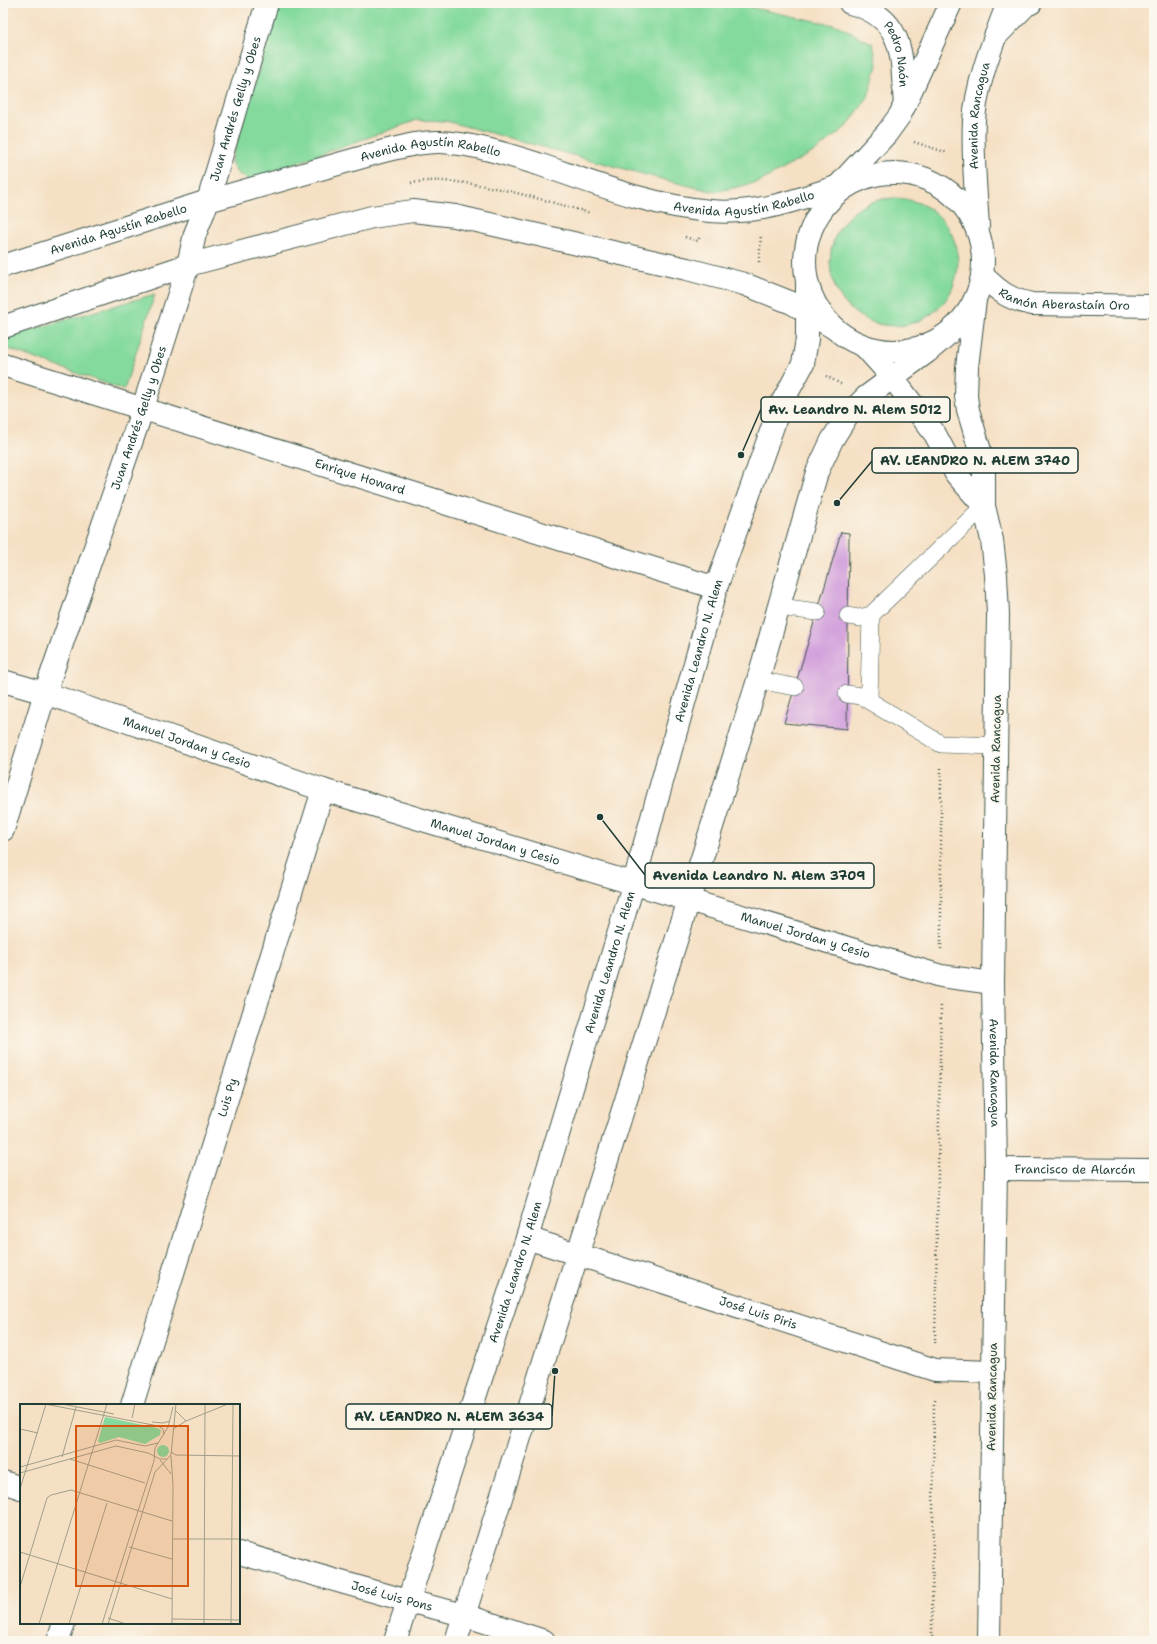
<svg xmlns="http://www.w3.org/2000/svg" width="1157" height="1644" font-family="'Shantell Sans',sans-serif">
	<rect width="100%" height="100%" fill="#fbf7ec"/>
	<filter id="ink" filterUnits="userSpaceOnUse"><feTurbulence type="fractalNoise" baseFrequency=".025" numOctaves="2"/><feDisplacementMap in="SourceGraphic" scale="8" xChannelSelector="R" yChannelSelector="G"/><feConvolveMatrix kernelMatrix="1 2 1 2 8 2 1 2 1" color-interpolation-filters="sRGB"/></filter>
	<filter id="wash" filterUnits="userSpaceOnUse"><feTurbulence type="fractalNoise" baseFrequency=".012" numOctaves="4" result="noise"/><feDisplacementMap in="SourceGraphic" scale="16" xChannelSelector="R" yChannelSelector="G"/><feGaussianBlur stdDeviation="0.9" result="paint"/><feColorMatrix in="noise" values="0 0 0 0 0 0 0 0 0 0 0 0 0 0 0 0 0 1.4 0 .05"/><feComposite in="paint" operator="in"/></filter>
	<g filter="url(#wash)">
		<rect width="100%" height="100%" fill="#f5e0c4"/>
		<g fill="#84da9d" stroke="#528c68">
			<path d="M279,3H730L839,26L873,44L877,65L868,97L847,126L817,150L759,182L715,192L669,181L446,121L417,120L249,180L237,173L231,162Z"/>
			<circle cx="894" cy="262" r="64"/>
			<path d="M155,294L124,390L3,347V338Z"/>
		</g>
		<g id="blocks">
			<path fill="#d19fdb" d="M841,532L849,533L847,729L784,723Z"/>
		</g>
	</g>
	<g filter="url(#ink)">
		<use href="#blocks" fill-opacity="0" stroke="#3f554a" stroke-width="1"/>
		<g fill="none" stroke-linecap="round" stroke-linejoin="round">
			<defs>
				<g id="lane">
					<path d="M780,607L817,612"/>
					<path d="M848,616L859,618L871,615L984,506"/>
					<path d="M758,680L795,687"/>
					<path d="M847,694L861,696L941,744L996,746"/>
					<path d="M869,700L871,615"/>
				</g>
				<g id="street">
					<path id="s1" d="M850,3C907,18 901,58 905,105"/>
					<path d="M995,37L1026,5L1031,3"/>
					<path id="s2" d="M983,276C1000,292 1008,299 1032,304L1154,306"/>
					<path id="s3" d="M3,365L716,588"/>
					<path id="s4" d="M3,681L45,693L323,790L941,976L993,983"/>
					<path id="s5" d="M3,830L45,693L143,408L188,265L195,234L208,201L267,3"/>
					<path id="s6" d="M996,1169L1154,1170"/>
					<path id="s7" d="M527,1238L935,1370L992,1372"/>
					<path id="s8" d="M132,1405L323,790"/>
					<path d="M3,1482L21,1488"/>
					<path id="s9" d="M239,1553L408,1601L464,1615L544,1641"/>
					<path d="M58,1641L64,1623"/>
				</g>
				<g id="secondary">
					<path id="s10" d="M3,266L208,201L384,151C402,147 422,141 441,142C474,144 506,154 538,164C594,183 651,206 710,211C763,216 812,194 860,179"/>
					<path id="s11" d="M975,300L967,367L966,396L968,410L984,464V506L992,540L996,575L998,614L993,983L996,1169L989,1641"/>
					<path d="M3,327L188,265L372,217L413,211L455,216L687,269L744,284L792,303L834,328"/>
					<path d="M865,347L892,377L922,417L935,434L956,474L984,506"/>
				</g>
				<g id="primary">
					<circle cx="894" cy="262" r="89"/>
					<path d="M840,184L887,133L900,115L951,3"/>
					<path id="s12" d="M978,227C976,192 972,156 974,120C977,80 994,40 1008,3"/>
					<path id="s13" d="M395,1641L527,1238L634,882L716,588L780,406L803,364L807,339V283"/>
					<path d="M456,1641L758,680L817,472L832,440L847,416L866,397L927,352L947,335"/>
				</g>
			</defs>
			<use href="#lane" stroke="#3f554a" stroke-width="18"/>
			<use href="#street" stroke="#3f554a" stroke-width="24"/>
			<use href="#secondary" stroke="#3f554a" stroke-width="24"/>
			<use href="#primary" stroke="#3f554a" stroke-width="24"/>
			<g stroke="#3f554a" stroke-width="2.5" stroke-dasharray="1 3" stroke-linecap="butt">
				<path d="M914,142L948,153"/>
				<path d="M411,183C462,173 540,200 591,213"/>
				<path d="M685,237L698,241L700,236"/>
				<path d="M759,262L761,235"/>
				<path d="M826,376L841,384"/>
				<path d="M941,768V949"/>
				<path d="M935,1343L941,1004"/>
				<path d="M932,1641L934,1398"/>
			</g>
			<use href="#lane" stroke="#fff" stroke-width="17"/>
			<use href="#street" stroke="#fff" stroke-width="22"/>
			<use href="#secondary" stroke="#fff" stroke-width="22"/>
			<use href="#primary" stroke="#fff" stroke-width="22"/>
		</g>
	</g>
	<g text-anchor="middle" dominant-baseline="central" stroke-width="3.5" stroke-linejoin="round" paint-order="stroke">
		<g font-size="12" fill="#1f3d34" stroke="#fbf7ec">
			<text stroke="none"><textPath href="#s1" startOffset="76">Pedro Naón</textPath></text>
			<text stroke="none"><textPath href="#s5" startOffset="758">Juan Andrés Gelly y Obes</textPath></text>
			<text stroke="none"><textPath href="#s12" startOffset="112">Avenida Rancagua</textPath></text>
			<text stroke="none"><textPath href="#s10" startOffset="445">Avenida Agustín Rabello</textPath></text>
			<text stroke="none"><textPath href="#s10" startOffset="769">Avenida Agustín Rabello</textPath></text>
			<text stroke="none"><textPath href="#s10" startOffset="121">Avenida Agustín Rabello</textPath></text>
			<text stroke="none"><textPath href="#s2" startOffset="89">Ramón Aberastaín Oro</textPath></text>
			<text stroke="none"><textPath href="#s5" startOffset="434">Juan Andrés Gelly y Obes</textPath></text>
			<text stroke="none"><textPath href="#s3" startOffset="374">Enrique Howard</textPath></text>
			<text stroke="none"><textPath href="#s13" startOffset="1036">Avenida Leandro N. Alem</textPath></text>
			<text stroke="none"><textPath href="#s4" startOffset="194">Manuel Jordan y Cesio</textPath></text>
			<text transform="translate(996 749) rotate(-89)">Avenida Rancagua</text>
			<text stroke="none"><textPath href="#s4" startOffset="518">Manuel Jordan y Cesio</textPath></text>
			<text stroke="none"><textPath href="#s4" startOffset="842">Manuel Jordan y Cesio</textPath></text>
			<text stroke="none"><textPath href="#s13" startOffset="712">Avenida Leandro N. Alem</textPath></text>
			<text stroke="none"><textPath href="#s11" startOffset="777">Avenida Rancagua</textPath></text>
			<text stroke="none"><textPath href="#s8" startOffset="322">Luis Py</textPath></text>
			<text stroke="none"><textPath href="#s6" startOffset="79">Francisco de Alarcón</textPath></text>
			<text stroke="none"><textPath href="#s13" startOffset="388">Avenida Leandro N. Alem</textPath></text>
			<text stroke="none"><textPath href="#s7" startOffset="243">José Luis Piris</textPath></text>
			<text transform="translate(992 1397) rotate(-89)">Avenida Rancagua</text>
			<text stroke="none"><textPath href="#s9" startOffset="159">José Luis Pons</textPath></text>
		</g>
	</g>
	<g transform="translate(20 1404)">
		<rect width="220" height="220" fill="#f5e0c4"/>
		<path d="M85,13L137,24L141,26L140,31L125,40L99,33L80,39L78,37ZM137 47a6 6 0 1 1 12 0a6 6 0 1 1-12 0Z" fill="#84da9d"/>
		<path fill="none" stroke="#9f9f8a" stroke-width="1" d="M25,0L138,22L143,25L144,31M42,0L94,10M156,7L166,17M112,14L115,0M132,18L143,19L150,17M0,25L18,29M153,25L166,17L208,0M151,48L156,51L220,52M151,52L153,81L152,220M42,53L56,3M50,55L125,79M140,56L151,70M0,63L96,36L125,42L138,39M0,69L96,42L128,49L140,55H147M0,85L26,0M153,135H220M109,143L152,155M0,148L152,195M0,183L27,94L31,91L51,86L152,117M88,214L106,220M152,215L220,216M19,220L87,0M49,220L87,99M82,220L134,57L135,44L148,23L153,3M88,220L135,68L151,51L156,0M184,220L185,0M211,220L213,0"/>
		<path fill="#d45610" fill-opacity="0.15" stroke="#d45610" stroke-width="2" d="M56,22H168V182H56Z"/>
		<rect width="220" height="220" fill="none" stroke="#1f3d34" stroke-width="2"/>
	</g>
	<path fill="none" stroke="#1f3d34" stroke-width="1.5" d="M741 455L761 409M837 503L872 461M600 817L645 875M555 1371L552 1416"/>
	<g fill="#1f3d34" stroke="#fbf7ec" stroke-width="1.5">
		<circle cx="741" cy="455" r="4"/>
		<circle cx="837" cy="503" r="4"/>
		<circle cx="600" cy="817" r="4"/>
		<circle cx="555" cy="1371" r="4"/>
	</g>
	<g fill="#fbf7ec" stroke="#1f3d34" stroke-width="1.5">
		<rect x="761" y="397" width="189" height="25" rx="4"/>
		<rect x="872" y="448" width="206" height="25" rx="4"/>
		<rect x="645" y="863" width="229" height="25" rx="4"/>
		<rect x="346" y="1404" width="206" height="25" rx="4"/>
	</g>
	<g font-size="13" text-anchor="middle" font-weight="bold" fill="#1f3d34">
		<text x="855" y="414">Av. Leandro N. Alem 5012</text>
		<text x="975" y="465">AV. LEANDRO N. ALEM 3740</text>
		<text x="759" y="880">Avenida Leandro N. Alem 3709</text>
		<text x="449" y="1421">AV. LEANDRO N. ALEM 3634</text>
	</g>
	<rect width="1157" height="1644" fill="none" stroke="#fbf7ec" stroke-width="16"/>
</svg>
